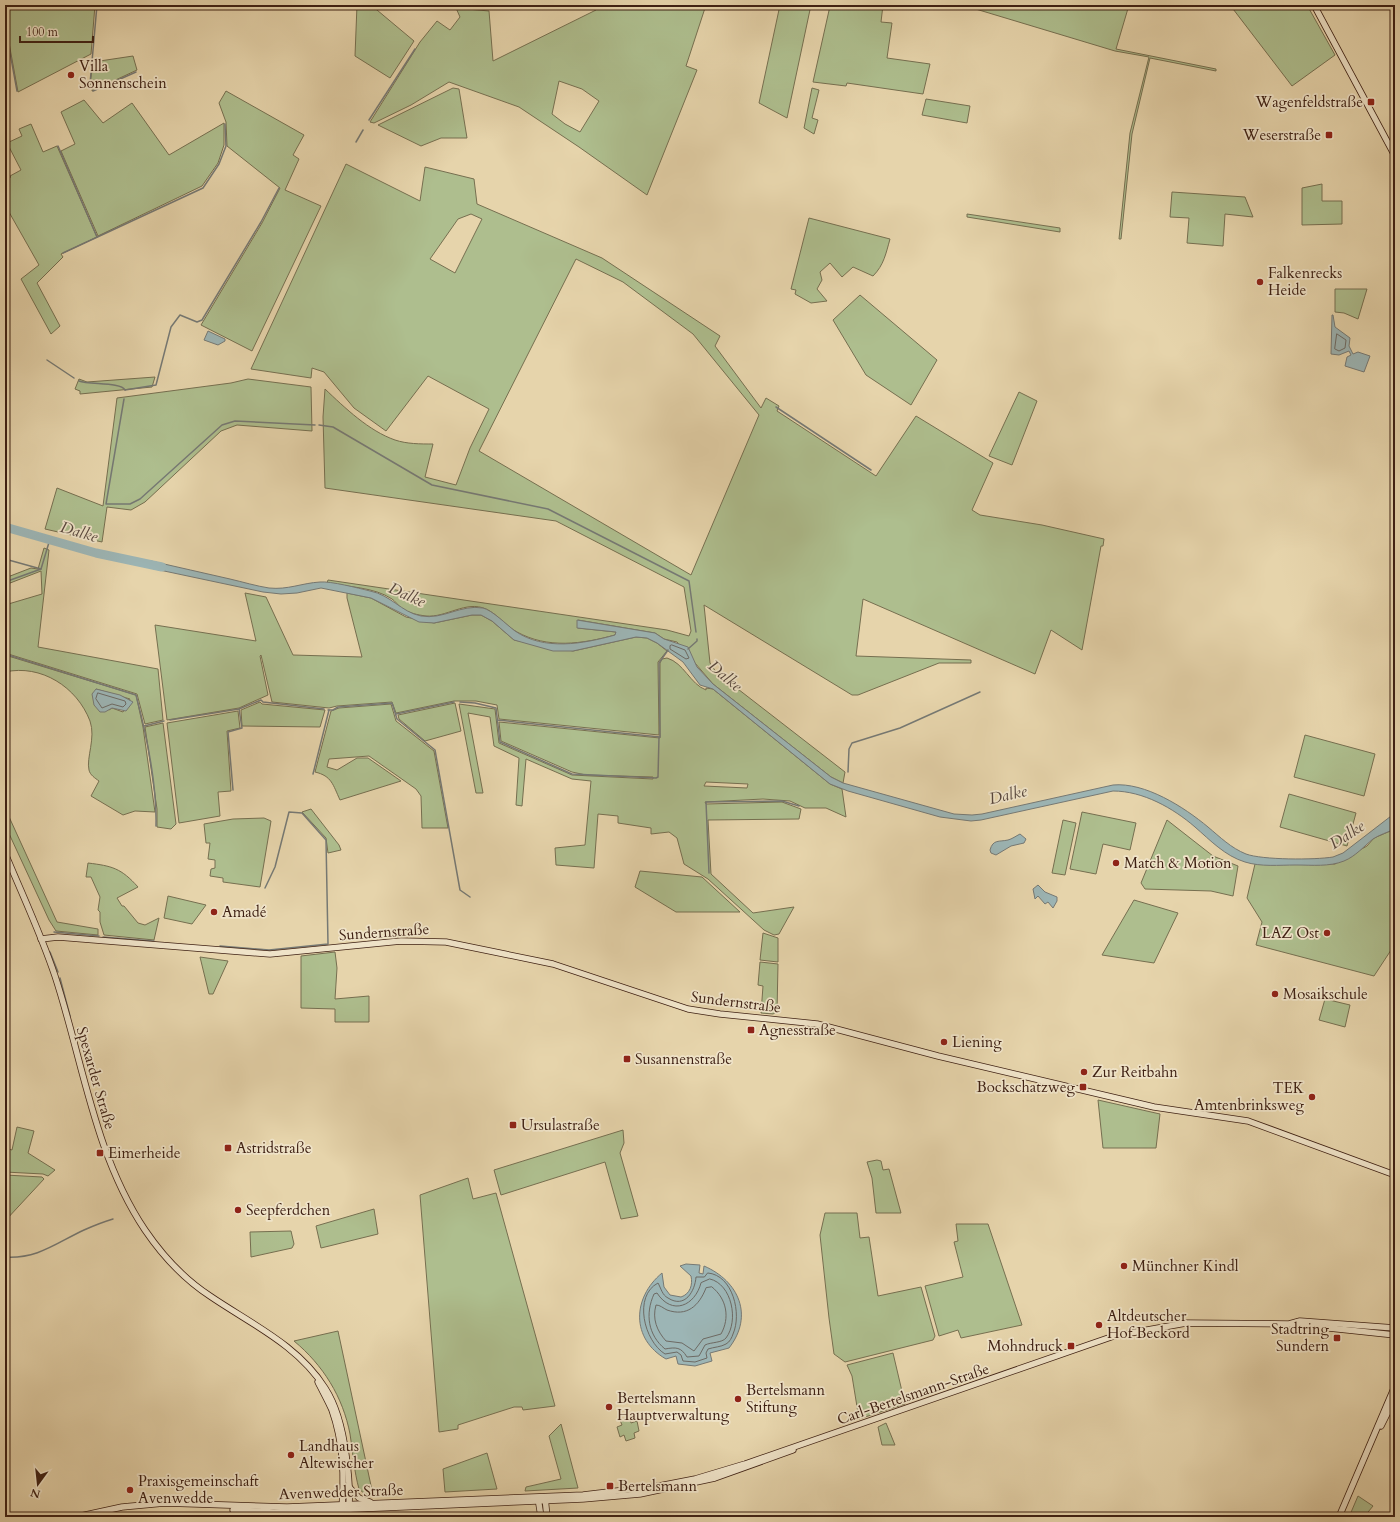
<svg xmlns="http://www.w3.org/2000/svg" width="1400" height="1522" font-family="Cardo,serif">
	<rect width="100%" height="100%" fill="#e6d4ab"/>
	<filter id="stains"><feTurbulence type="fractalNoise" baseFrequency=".005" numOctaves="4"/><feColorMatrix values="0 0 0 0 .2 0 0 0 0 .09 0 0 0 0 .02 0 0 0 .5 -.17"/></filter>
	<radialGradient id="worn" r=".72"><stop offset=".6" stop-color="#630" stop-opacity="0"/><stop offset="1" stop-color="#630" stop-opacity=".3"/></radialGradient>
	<g fill="#aebe8e" stroke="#766f50" fill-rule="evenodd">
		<path d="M5,5H95L91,54L18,92L5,21Z"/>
		<path d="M357,5H371L414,41L390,78L355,56Z"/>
		<path d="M596,5H706L686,66L697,70L647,195L579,147L519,107L449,82L411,105L374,123L370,122L420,42L437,21L450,30L460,17L456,8L489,11L493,61L596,10ZM559,81L582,89L599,101L580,132L565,124L552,114Z"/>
		<path d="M780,5H811L787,118L759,103Z"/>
		<path d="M824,5H883L881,22L892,23L887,58L930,64L923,94L847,83L846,86L813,82L830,6Z"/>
		<path d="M971,5H1129L1116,49L1216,69V71L1150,58L1132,134L1121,239H1119L1130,133L1149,57L1115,51L969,7Z"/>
		<path d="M1230,5H1307L1335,55L1292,86Z"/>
		<path d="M133,56L137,70L92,91L93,84H90L93,62Z"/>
		<path d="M453,88L459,89L467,138H441L421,146L378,125Z"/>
		<path d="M812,88L819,90L812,118L818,120L814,134L804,128Z"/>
		<path d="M226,91L304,135L293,155L299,159L285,190L321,206L252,351L201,325L262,223L280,188L227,146L226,122L219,103Z"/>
		<path d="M926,99L970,106L967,123L922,115Z"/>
		<path d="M84,100L103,123L132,103L169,155L224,123V145L218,163L202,186L98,236L61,151L75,144L61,112Z"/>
		<path d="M31,124L43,152L57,146L97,237L61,254L63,257L37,283L60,326L51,334L21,279L39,265L5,205V181L11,177L10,176L21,170L7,143L22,136L19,129Z"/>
		<path d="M346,164L420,201L425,167L474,179L477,204L602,258L720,336L715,346L761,408L766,398L779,406L777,411L876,476L916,416L993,463L972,510L980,515L1042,525L1104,539L1103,546H1101L1082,650L1051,630L1035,674L863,599L856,656L971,660V663H939L858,695H852L704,605L710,663L716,672L845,772L843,783L831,777L713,684L677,642L664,639L655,633L578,620V628L616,632L615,635C582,644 548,649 517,632C506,626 497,614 486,609C466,600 446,618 426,616C418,615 408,613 401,608C398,605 395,601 392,599C374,587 348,587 327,583L328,580L667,630L689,636L691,631L684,587L556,521L325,488L323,417L325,389C345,408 369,431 395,440C407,444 420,444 433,444L425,477L456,485L470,448L489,409L428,376L386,431L354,408L324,372L312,368L311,378L251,369ZM471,214L482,219L455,273L430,259L458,219ZM576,259L623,282L693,334L759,415L691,575L479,451Z"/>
		<path d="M1322,184V201H1342V224L1302,225V188Z"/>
		<path d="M1172,192L1245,197L1253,217L1225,214L1223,246L1187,243L1189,218L1170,217Z"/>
		<path d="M967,214L1060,228V232L967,217Z"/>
		<path d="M809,218L890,239C886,253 884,265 873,276L853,267L842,277L830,263L820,272L822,280L817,289L827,301L811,303L795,294L796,290L791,289Z"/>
		<path d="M1335,289H1367L1358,319L1344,313L1335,312Z"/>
		<path d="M860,295L937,360L911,405L866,375L833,320Z"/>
		<path d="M155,377L152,387L80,394V391L75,389L79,379L87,382Z"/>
		<path d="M248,379L311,387L312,431L237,425L221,431L145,502L131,510L107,507L102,542L45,529L57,488L103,506L117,398L231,383Z"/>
		<path d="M1019,392L1037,401L1012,465L989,456Z"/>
		<path d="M44,548L49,550L38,647L158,669L163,720L145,724L137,694L5,653V605L42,594L41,571L5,585V578L31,568L38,569Z"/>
		<path d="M245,593L266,597L293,655L362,657L347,598V593L371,598L406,617L434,623L472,615H481L492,621L514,640L573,651L636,637L647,638L657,643L667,651L658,662L659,735L499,719L497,705L476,701H454L396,713L392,702L337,706L329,708L272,702L261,655L260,656L268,695L239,708L167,720L155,625L256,641Z"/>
		<path d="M5,655L136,695L143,727L155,812L135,811L123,815L91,796L99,781C95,778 90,775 89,770C86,758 96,738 90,721C77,687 41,664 5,672ZM96,689L130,699L123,712L112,708L109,710Z"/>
		<path d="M667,658C684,663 690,684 706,690V688L713,689L830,784L842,789L846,817L826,808H805L790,801L763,799L705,802L706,804L782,802L801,809L799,819L708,820L711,874L753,913L794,907L779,934L774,935L764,930L708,879L684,864L677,838L669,832L651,834V828L618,823V816L598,814L594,868L556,865L555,848L585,845L591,781L572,779L526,759L522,806L516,805L519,758L494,746L490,717L468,713L483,793H476L459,704L495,709L499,743L572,775L653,779V777L586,775L572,772L501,741L499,722L660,738V663L662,659ZM706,782L748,784L747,788L704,786Z"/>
		<path d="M260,702L262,704L325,710L320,727L242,726L241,710Z"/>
		<path d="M455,703L461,731L425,741L399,719L398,715Z"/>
		<path d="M391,704L396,721L434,751L448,828H422L421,796L416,789L369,756L329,759L327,767L337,770L357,758H368L401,781L340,800C333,785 332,776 315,772L331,711L339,708Z"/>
		<path d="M238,711L240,728L227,731L231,791L218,792L220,816L179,823L167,723Z"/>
		<path d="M163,723L176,824L171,829L157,827V809L145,727Z"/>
		<path d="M1305,735L1375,754L1364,796L1294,777Z"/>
		<path d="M1289,794L1356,813L1347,846L1280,827Z"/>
		<path d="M5,808L57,922L98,929V935L56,931L49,920L5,825Z"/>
		<path d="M311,809L339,845L341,850L328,853L326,838L302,812Z"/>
		<path d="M1082,812L1136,823L1130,850L1103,844L1096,874L1070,869Z"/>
		<path d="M264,818L271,821L260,887L223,882V878L210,876L211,869L215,868V860L208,859L210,843H206L204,824L233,819Z"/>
		<path d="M1063,820L1076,823L1065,875L1052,873Z"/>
		<path d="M1167,820L1213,856L1238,866L1233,896L1211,891L1145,889L1141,883Z"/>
		<path d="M1395,829V944L1374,976L1256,945L1262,922L1247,898L1255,864H1335L1367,846L1374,838Z"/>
		<path d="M88,863C112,866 121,868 138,887L117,898L122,906H124L138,923L145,925L159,918L154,940L104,935L100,922V912L98,910L100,897L91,877H86Z"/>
		<path d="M640,871L702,877L740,912H676L635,887Z"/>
		<path d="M168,896L206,905L192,924L164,918Z"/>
		<path d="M1134,900L1178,913L1154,963L1102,955Z"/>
		<path d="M763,933L778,938V962L760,960Z"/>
		<path d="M335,952L337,968L335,999L369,996V1022H335V1009L301,1008V956Z"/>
		<path d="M200,957L228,961L213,994H209Z"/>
		<path d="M760,962L778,964L777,1012L773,1014L761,1013L763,986L758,985Z"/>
		<path d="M1325,999L1350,1005L1345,1027L1319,1020Z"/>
		<path d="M1098,1100L1160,1114L1156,1148H1103Z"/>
		<path d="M17,1127L34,1131L28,1153L55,1170L48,1176L43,1174L5,1172V1148L12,1150Z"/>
		<path d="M623,1130L624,1143L620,1153L638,1216L621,1219L605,1162L501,1195L494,1170Z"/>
		<path d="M877,1160L881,1161L883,1170L889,1169L901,1213H876L872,1178L867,1162Z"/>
		<path d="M5,1175L42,1177L44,1179L5,1221Z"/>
		<path d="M468,1178L473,1199L496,1193L555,1406L523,1410L522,1407H514L458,1425V1429L439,1432L420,1195Z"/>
		<path d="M374,1209L378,1234L321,1248L316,1226Z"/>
		<path d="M825,1213H857L860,1238L869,1237L878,1296L921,1287L935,1336L933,1340L845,1362L834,1354L829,1318L820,1235Z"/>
		<path d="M956,1224H988L1022,1325L961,1338L958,1330L939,1336L925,1286L963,1277L954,1242L958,1241Z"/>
		<path d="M291,1231L294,1244L292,1248L251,1257L250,1232Z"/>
		<path d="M338,1331L373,1495H366L359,1489C354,1471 353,1453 350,1434C343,1397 323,1365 294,1341Z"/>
		<path d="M893,1353L905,1404L859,1419L852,1376L847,1365Z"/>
		<path d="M630,1418L631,1423L637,1421L639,1431L634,1433L635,1438L626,1441L624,1435L620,1437L617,1427L622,1425L620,1420Z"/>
		<path d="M886,1423L895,1445H882L878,1427Z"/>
		<path d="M561,1424L578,1488L525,1491L526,1487L561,1479L549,1436Z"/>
		<path d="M487,1453L497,1489L445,1492L443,1469Z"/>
		<path d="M1358,1496L1373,1506L1364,1517H1349Z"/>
	</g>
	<g fill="#9cb5b5" stroke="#767974">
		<path d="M1332,315H1333L1335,327L1350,338L1349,346L1353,354L1358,352L1370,356L1364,372L1345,366L1347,357L1351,355L1349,351L1339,355L1331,354Z"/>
		<path d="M208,331L225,339V341L218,345L204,340Z"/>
		<path d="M151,561C177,567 204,573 230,579C243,582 256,586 269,588C288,590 302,583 320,582C331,581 358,588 370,591C391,595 401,612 421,616C443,620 461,604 483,608C492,610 507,625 515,631C544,651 583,644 615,635L616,632L577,628V620L655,633L664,639L688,647L697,667L713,684L831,777L843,783L954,814L972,815L982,814L1113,785C1145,782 1184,807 1208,827C1220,837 1231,848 1246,854C1262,860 1315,860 1333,857L1343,853L1395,813V829C1388,832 1379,835 1373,839C1363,847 1356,856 1344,861C1329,867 1312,865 1296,865C1279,865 1261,867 1245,862C1225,856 1210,840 1195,827C1173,808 1143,791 1113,791L981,820L971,821L940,817L848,791L830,784L713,689L700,685L683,662L657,643L647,638L636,637L573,651H553L514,640L492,621L481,615H472L434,623L419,622L371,598L321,588L297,593L281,594L263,592L150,568Z"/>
		<path d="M96,689L120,695L133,702L126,711L112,708L105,712H100L94,705L92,694Z"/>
		<path d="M1020,834L1026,839L1024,843L1011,846L996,855L991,853L990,850C993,839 999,842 1008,840C1012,839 1016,836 1020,834Z"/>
		<path d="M1038,885L1045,892L1057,897V901L1053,908L1048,902L1045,904L1038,896L1035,899L1033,889Z"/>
		<path d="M686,1264L700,1265L699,1273L703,1274L704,1266C739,1281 754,1316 729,1348L710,1353L712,1361L695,1366L678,1364L676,1356L666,1359C631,1339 632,1298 662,1273L664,1287L670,1295L681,1297C690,1294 693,1285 691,1276L680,1266Z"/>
	</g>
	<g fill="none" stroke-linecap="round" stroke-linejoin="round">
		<g stroke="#6d6a64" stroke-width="1">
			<path d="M1337,334L1346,340L1345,348L1339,351L1335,349Z"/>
			<path d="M672,645L685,650L689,658L686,659L670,649V646Z"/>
			<path d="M98,693L125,701L126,704L123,707L112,704L102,708L96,699Z"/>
			<path d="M708,1273C733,1275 742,1314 733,1334C732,1337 730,1342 726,1344C721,1347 714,1347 708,1349L706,1353L707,1358L695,1362L683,1361L681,1355L677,1352L665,1354C644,1341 633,1296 658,1283C661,1288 662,1295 668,1298C685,1309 695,1291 696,1277H704Z"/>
			<path d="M710,1279C732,1284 739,1321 726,1338C722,1343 711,1342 705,1345L699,1356L687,1357C681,1347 676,1347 665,1349C648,1335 645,1314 654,1294L657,1293C672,1316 695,1306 701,1283Z"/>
			<path d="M712,1287C727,1299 730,1318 721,1334L703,1339L694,1351L682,1343L666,1341C657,1331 652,1319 656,1305C660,1305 663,1308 667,1310C687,1317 699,1306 706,1288Z"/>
		</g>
		<g stroke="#767974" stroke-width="1.5">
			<path d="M5,25L17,91"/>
			<path d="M90,84L97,5"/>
			<path d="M93,91L136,72"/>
			<path d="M369,120L415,49"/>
			<path d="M356,142L363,130"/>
			<path d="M58,146L97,237"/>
			<path d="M63,253L203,188L219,164L226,146L225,124"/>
			<path d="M47,360L74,378"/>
			<path d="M79,381C89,385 121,382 125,390"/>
			<path d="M125,390L156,385L171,327L180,315L197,322L202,320L261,222L279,188"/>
			<path d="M124,399L106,504H130L140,499L222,425L235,421L315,425"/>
			<path d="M776,407L871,470"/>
			<path d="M319,425L333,427L432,485L548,509L689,581L696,632"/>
			<path d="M5,559L41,569L50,539"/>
			<path d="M5,582L41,569"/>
			<path d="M688,649L697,641V639"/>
			<path d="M5,654L136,695C146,733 157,787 156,826"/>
			<path d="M460,702L475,703L496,708L500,742L572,774L656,778L658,777L659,737"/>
			<path d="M328,710H333L338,707L392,703L397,719L435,750L460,890L470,897"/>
			<path d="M396,714L454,702"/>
			<path d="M170,720L239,709L261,700L263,702L324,709"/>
			<path d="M497,720L660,737L659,663L668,650"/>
			<path d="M144,726L164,721"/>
			<path d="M848,772L849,749L852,743L900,728L980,692"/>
			<path d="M313,774L329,710"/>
			<path d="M233,790L228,732L242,728L239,709"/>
			<path d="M5,843L8,850"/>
			<path d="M709,873L706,802L782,801L799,806"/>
			<path d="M54,932L99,936"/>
			<path d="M103,937L154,941"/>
			<path d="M220,946L269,950L328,944L326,840L302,813L289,812L275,867L265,888"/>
			<path d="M50,952L58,972"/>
			<path d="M60,978L70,1016"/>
			<path d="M5,1257C38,1259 56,1243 84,1230C93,1226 103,1222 113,1219"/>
		</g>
		<path stroke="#9cb5b5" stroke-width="9" d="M5,527L96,553L162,567"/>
		<defs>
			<g id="secondary">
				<path d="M1314,5L1395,156"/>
				<path d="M5,853C22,894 41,934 55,976C83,1061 94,1154 145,1230C162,1255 184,1279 210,1296C251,1324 298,1345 325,1388C338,1408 343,1432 346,1455C349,1476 351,1496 348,1517"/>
				<path d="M41,939L58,937L270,954L401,941L446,942L553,964L688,1009L720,1014L817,1024L938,1056L1154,1107L1248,1121L1395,1175"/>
				<path d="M1291,1324L1395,1335"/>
				<path d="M318,1382C323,1392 328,1401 332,1410C344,1444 345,1482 341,1517"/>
				<path d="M1381,1426L1395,1398"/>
				<path d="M350,1488L359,1498L370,1502"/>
				<path d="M545,1497L547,1517"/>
				<path d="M538,1498L541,1517"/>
				<path d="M233,1510L274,1512L356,1509L583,1499L640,1494L715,1478L793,1450"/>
				<path d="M76,1517L122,1507L165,1503L287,1507L583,1495L659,1486L695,1479L745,1464L1114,1336L1186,1323L1289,1324L1300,1321L1395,1328"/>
				<path d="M1339,1517L1395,1386"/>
			</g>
		</defs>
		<use href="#secondary" stroke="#3e2013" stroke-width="7"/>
		<use href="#secondary" stroke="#efe3c8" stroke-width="5.5"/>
	</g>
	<g fill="#8f2418" stroke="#efe3c8" stroke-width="1.5">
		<circle cx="71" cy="75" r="4"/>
		<rect x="1367" y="98" width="8" height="8" rx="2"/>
		<rect x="1325" y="131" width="8" height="8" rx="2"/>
		<circle cx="1260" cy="282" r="4"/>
		<circle cx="1116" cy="863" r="4"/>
		<circle cx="214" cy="912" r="4"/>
		<circle cx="1327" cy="933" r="4"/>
		<circle cx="1275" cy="994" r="4"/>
		<rect x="747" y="1026" width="8" height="8" rx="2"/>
		<circle cx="944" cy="1042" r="4"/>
		<rect x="623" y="1055" width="8" height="8" rx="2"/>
		<circle cx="1084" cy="1072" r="4"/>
		<rect x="1079" y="1083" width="8" height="8" rx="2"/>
		<circle cx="1312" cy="1097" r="4"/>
		<rect x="509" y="1121" width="8" height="8" rx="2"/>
		<rect x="224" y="1144" width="8" height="8" rx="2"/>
		<rect x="96" y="1149" width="8" height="8" rx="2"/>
		<circle cx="238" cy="1210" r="4"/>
		<circle cx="1124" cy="1266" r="4"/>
		<circle cx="1099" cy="1325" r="4"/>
		<rect x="1333" y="1334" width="8" height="8" rx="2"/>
		<rect x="1067" y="1342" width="8" height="8" rx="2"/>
		<circle cx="738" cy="1399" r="4"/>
		<circle cx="609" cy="1407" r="4"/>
		<circle cx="291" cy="1455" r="4"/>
		<rect x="606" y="1482" width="8" height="8" rx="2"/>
		<circle cx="130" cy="1490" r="4"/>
	</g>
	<g text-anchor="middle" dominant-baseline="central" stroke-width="3.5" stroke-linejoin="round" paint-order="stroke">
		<g font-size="15" fill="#3e2013" stroke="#efe3c8" text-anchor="start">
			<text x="79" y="66">Villa<tspan x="79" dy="17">Sonnenschein</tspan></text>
			<text x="1363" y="102" text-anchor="end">Wagenfeldstraße</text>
			<text x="1321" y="135" text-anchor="end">Weserstraße</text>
			<text x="1268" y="273">Falkenrecks<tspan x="1268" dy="17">Heide</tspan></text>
			<text x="1124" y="863">Match &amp; Motion</text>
			<text x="222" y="912">Amadé</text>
			<text x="1319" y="933" text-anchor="end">LAZ Ost</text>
			<text x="1283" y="994">Mosaikschule</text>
			<text x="759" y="1030">Agnesstraße</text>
			<text x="952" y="1042">Liening</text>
			<text x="635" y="1059">Susannenstraße</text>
			<text x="1092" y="1072">Zur Reitbahn</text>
			<text x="1075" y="1087" text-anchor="end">Bockschatzweg</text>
			<text x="1304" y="1088" text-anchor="end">TEK<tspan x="1304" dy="17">Amtenbrinksweg</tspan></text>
			<text x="521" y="1125">Ursulastraße</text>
			<text x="236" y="1148">Astridstraße</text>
			<text x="108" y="1153">Eimerheide</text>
			<text x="246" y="1210">Seepferdchen</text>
			<text x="1132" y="1266">Münchner Kindl</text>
			<text x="1107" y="1316">Altdeutscher<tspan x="1107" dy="17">Hof Beckord</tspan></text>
			<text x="1329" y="1329" text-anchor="end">Stadtring<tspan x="1329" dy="17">Sundern</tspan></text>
			<text x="1063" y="1346" text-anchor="end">Mohndruck</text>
			<text x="746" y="1390">Bertelsmann<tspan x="746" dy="17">Stiftung</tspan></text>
			<text x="617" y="1398">Bertelsmann<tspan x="617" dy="17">Hauptverwaltung</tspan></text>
			<text x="299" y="1446">Landhaus<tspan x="299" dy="17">Altewischer</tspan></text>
			<text x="138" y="1481">Praxisgemeinschaft<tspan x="138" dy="17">Avenwedde</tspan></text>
			<text x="618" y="1486">Bertelsmann</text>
		</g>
		<g font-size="15" fill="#3e2013" stroke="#efe3c8">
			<text transform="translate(384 932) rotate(-4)">Sundernstraße</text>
			<text transform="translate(736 1002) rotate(7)">Sundernstraße</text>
			<text transform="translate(96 1078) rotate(74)">Spexarder Straße</text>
			<text transform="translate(913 1394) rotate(-19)">Carl-Bertelsmann-Straße</text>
			<text transform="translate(341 1492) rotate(-2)">Avenwedder Straße</text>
		</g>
		<g font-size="16" font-style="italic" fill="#56453c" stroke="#efe3c8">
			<text transform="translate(79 532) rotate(16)">Dalke</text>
			<text transform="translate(407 595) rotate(24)">Dalke</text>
			<text transform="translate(725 676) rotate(40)">Dalke</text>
			<text transform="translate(1008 795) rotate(-13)">Dalke</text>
			<text transform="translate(1347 835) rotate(-33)">Dalke</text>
		</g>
	</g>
	<rect width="1400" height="1522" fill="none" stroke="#e6d4ab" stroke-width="20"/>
	<rect x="6" y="6" width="1388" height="1510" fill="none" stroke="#3e2013" stroke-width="2"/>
	<rect x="10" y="10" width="1380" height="1502" fill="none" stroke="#3e2013"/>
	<g transform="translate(38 1484) rotate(195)" stroke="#efe3c8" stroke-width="3" paint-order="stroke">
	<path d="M0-3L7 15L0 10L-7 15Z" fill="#3e2013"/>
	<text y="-6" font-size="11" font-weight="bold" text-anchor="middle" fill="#3e2013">N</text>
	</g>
	<path d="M20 36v6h73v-6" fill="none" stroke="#3e2013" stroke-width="2"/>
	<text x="26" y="36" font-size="12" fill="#3e2013" stroke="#efe3c8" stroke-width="3" paint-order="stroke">100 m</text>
	<rect width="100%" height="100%" filter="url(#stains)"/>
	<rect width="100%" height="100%" fill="url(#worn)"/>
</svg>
